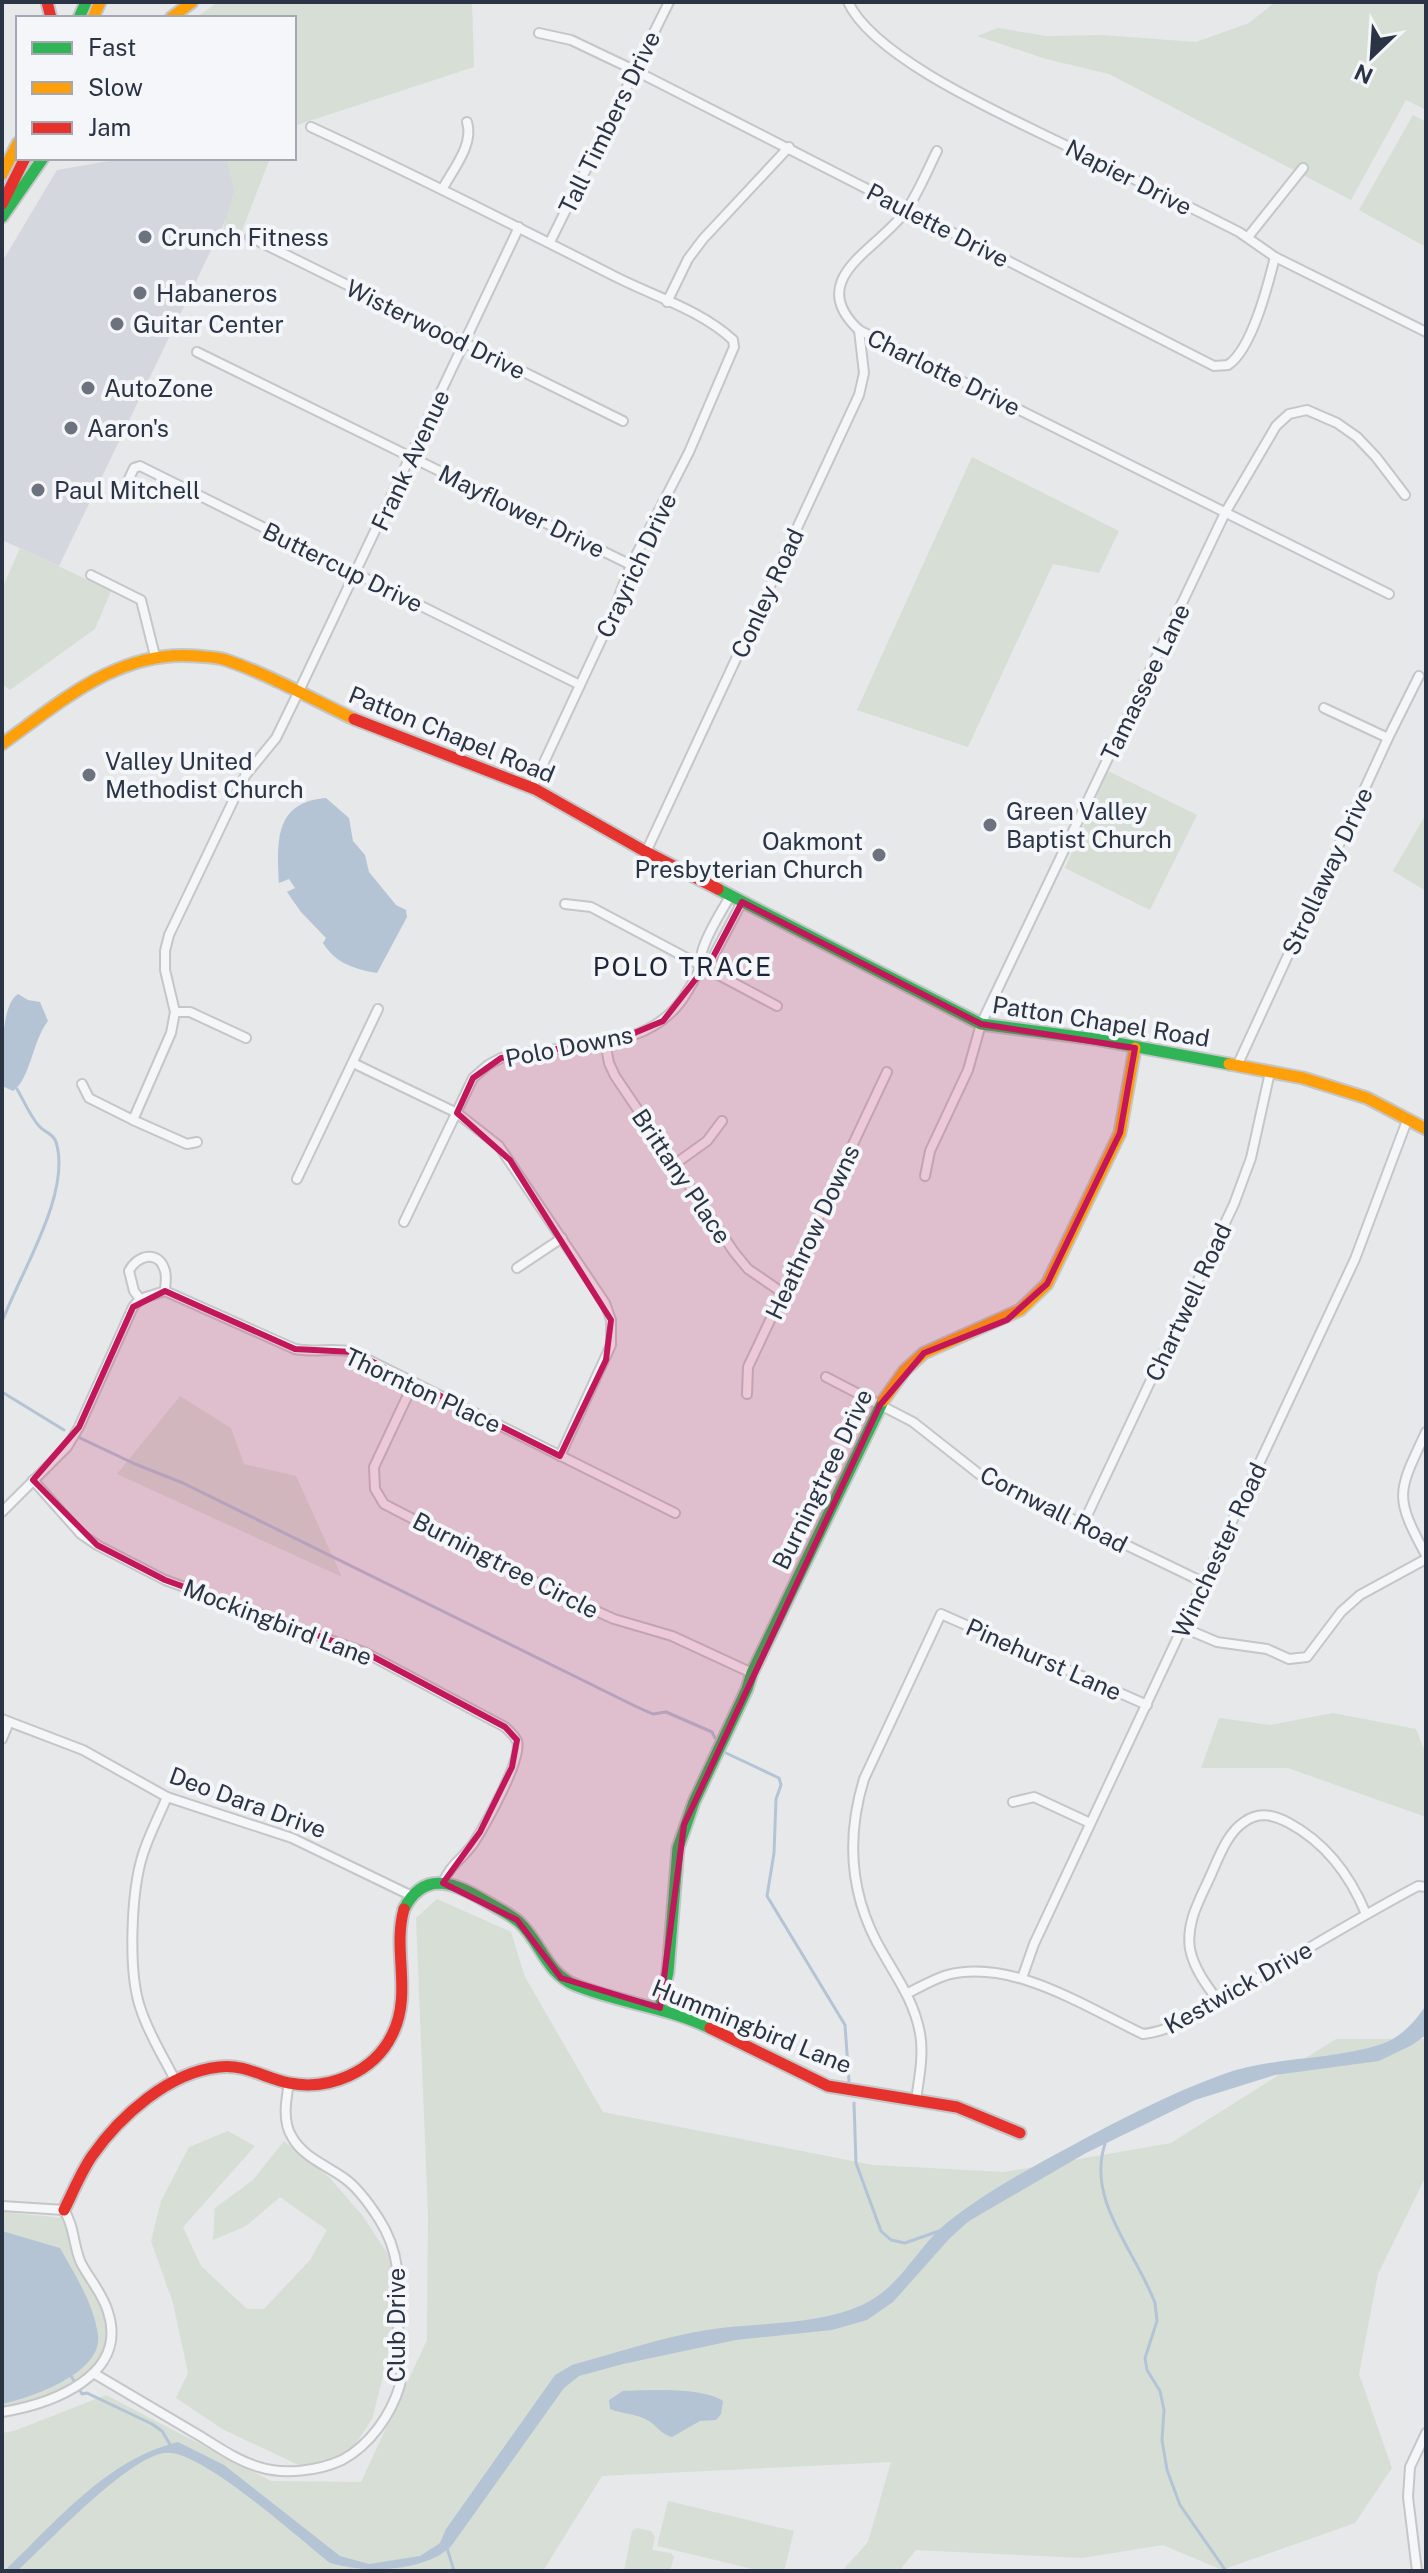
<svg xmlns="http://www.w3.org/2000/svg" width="1428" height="2573" font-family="'Public Sans',sans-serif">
	<rect width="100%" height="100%" fill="#e6e8ea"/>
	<path fill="#d4d7dd" d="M126,158H230L239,192L59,566L2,540V262L57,170Z"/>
	<g fill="#d6ded6">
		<path d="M218,2H472L474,67L294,126V18H196Z"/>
		<path d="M1275,2H1426V110L1406,100L1351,200L1109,74L1046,59L977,36L998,28L1046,36L1103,35L1196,42L1249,23Z"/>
		<path d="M1413,115L1426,122V247L1359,210Z"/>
		<path d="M226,158H270L235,249L219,243L234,191Z"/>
		<path d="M972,457L1119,531L1099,573L1053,564L968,747L857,710Z"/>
		<path d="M20,548L111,591L95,629L10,690L2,684V589Z"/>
		<path d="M1108,771L1197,815L1150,910L1065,868Z"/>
		<path d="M1426,814V891L1393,871Z"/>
		<path d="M180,1396L231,1428L244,1464L296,1476L342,1577L117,1474Z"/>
		<path d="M1333,1713L1416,1729L1426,1754V1817L1288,1768H1201L1219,1718L1270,1725Z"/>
		<path d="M437,1899L511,1932L525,1977L603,2112L873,2165L1004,2172L1171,2143L1336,2039H1426V2176L1378,2274L1359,2374L1392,2468L1355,2523L1222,2570L1163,2545L1082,2558L916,2550L899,2571H842L868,2542L891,2462L602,2476L543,2571H2V2433L14,2431L106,2395L271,2481L361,2482L427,2340L428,2214L416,1918Z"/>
		<path d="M228,2131L255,2146L183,2227L201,2266L247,2309H264L310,2260L327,2230L280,2197L246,2226L213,2240L215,2208L253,2180L284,2141L329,2177L362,2215L401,2274L392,2342L372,2419L343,2463L307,2469L224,2430L176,2398L188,2373L173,2303L151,2241L161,2201L189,2147Z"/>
		<path d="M2,2212L64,2218C69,2233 71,2250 78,2265C85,2281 100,2296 105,2313C122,2370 46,2403 2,2410Z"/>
		<path d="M668,2501L794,2531L784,2571H761L657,2546Z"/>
		<path d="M637,2528L651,2531L655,2537L652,2550L671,2553L674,2557L670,2571H624L632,2531Z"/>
	</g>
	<g fill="#b4c4d5">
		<path d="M326,798L349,818L353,841L365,855L369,872L396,905L406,910L407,917L377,973C354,969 335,963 323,943L326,938L301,912L287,892L295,888L289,879L279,883C277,842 274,802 326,798Z"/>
		<path d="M18,994L28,1000L40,1002L48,1021C33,1039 30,1080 13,1091L2,1086C2,1063 0,1005 18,994Z"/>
		<path d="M1426,2005V2035L1412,2045L1379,2061L1275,2075L1195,2100L1086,2153L969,2221L950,2238L893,2302L867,2320L832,2330L736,2340L623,2364L579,2376L564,2388L452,2545C426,2573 364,2573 330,2563C299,2539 199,2447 164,2453C126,2459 49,2542 17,2571H4C56,2522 107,2459 178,2442L224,2465L340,2556L369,2564L420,2556L440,2543L446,2529L555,2375L572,2365C616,2353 662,2337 707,2330C757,2322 815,2326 862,2305C901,2288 917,2246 949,2221C988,2191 1030,2168 1073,2145C1121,2119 1169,2094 1221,2075C1272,2056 1330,2061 1382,2044C1400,2038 1416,2021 1426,2005Z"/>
		<path d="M2,2231L60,2248C75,2275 94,2304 98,2335C103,2373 30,2398 2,2404Z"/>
		<path d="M623,2391C649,2390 702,2387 723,2401L721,2414L716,2420L700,2421L672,2437C661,2434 658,2427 649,2421C639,2414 622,2414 610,2409L609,2400Z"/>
	</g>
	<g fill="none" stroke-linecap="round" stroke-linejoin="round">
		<g stroke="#b4c4d5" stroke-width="3">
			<path d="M2,1322C20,1273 72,1193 56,1142C53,1133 45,1133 39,1126C30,1116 24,1101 17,1089"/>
			<path d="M2,1392L64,1430"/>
			<path d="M78,1437L135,1464L183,1483L637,1707L653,1714L666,1712L712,1732L715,1738"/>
			<path d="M726,1753L779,1778L781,1785L776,1799L774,1853L767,1896L845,2025L849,2082"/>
			<path d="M854,2103L856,2163L881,2231L891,2240L905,2243L942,2230"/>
			<path d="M1105,2144C1086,2200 1136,2252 1155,2303L1157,2321L1145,2358L1147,2370L1160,2391L1164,2410L1162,2440L1167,2470L1180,2505L1226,2571"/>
			<path d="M71,2376L82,2394L87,2393L152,2424L162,2431L171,2446"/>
			<path d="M447,2548L454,2571"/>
		</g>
		<defs>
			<g id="street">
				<path d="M848,2C875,60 1011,118 1069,147C1126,175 1182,203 1239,232L1275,257L1426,332"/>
				<path d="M539,33L571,40L634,70L1214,366L1228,365C1252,349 1268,285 1275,257"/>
				<path d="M311,127C413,174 514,225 614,276C653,296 701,310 733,340L734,347L689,452L631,565L609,623L532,788"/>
				<path d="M937,151C927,171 918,194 905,212C877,250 804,279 859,330L1389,594"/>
				<path d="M443,188C454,168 474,144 467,122"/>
				<path d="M250,237L623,421"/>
				<path d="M1248,237L1303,168"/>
				<path d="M550,242L669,2"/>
				<path d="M667,302L688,259L703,239L789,147"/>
				<path d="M197,352L631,565"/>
				<path d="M121,496L134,468L140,466L580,685"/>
				<path d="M91,575L141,600L155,656"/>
				<path d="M1324,708L1388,738"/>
				<path d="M646,852L859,395L864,373L859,330"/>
				<path d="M565,904L591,907L777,1006"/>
				<path d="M701,965L713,957L742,902"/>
				<path d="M175,1012H190L246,1038"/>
				<path d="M605,1042L609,1063L615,1076L734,1252L748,1269L783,1293"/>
				<path d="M353,1063L457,1113L499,1146L605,1303L611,1320V1345L560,1456"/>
				<path d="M1237,1066L1388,738L1419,676"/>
				<path d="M82,1084L89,1098L133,1120L187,1144L197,1142"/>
				<path d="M133,1120L171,1033L175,1012L165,970V951L169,935L245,776L276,738L298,693L519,227"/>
				<path d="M675,1164L707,1141L722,1121"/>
				<path d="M925,1176L930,1151L968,1070L981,1024L1225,513L1276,426L1289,414L1307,410L1337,423L1357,437L1376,457L1405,495"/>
				<path d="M297,1179L378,1009"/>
				<path d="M404,1222L473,1078L488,1065L501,1058C563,1041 650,1057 687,992C692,984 699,973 701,964C702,961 701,955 702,952C707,933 721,913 730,896"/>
				<path d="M517,1268L562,1238"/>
				<path d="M140,1299L134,1291L129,1271C137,1255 159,1249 165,1271C167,1277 165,1285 165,1291"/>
				<path d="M826,1377L913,1422L979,1474L1205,1583"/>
				<path d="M414,1382L374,1467L375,1489L384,1504L567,1598L614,1619L672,1636L752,1673"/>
				<path d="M747,1394L748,1367L887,1072"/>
				<path d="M1426,1432C1398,1492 1393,1495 1426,1555"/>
				<path d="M33,1480L81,1534L97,1545L165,1580L366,1653L505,1727C509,1731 515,1736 517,1741C523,1759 484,1827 473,1844C463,1858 449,1866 443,1883"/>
				<path d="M2,1512L67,1447L79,1427L133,1307L140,1299L165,1291L295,1349C315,1353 334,1347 353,1352L675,1513"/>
				<path d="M1083,1524L1234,1204L1251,1158L1270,1072"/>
				<path d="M1184,1628L1217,1642L1267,1649L1289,1659L1307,1657L1341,1612L1360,1595L1426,1559"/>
				<path d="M2,1719L83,1750L167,1797L292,1838L412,1896"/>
				<path d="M2,1739L9,1722"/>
				<path d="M167,1797C159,1816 149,1835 143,1854C131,1891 128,1971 140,2007C148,2033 163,2056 175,2080"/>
				<path d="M1013,1802L1034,1797L1090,1823"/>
				<path d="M1022,1978L1034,1944L1355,1259L1408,1118"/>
				<path d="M908,1993C920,1987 934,1979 947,1975C1013,1958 1085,2007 1143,2034C1179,2031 1231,1994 1263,1975C1314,1945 1365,1914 1418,1886L1426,1887"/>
				<path d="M1219,2002C1207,1986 1194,1969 1190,1949C1186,1923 1199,1901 1209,1879C1218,1860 1226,1834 1244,1822C1259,1811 1274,1815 1289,1823C1326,1843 1350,1875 1366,1914"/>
				<path d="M916,2100C919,2078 924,2055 920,2033C914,2002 899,1981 884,1955C850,1899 845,1841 864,1779L941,1614L1147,1705"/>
				<path d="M2,2206L64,2210C75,2227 73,2246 81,2263C90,2280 103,2294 108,2312C129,2376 51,2404 2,2412"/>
				<path d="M95,2374C130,2395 165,2415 200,2436C218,2447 238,2461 259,2467C284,2475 318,2471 342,2460C370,2445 391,2415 400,2385C404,2372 398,2356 398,2343C398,2298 405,2259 379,2219C370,2205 357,2187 344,2178C326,2165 303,2157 292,2137C282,2121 286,2100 289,2083"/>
				<path d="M1417,2571L1408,2497L1410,2467L1426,2433"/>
			</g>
			<g id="fast">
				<path d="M79,18L86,2"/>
				<path d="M2,217L43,158"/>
				<path d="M718,889L981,1024L1095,1039L1229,1064"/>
				<path d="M404,1909C425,1868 457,1884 487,1902C497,1908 510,1914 519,1922C540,1941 546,1973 575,1985C619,2003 667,2007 710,2028"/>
				<path d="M660,2008L668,1972L678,1848L694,1802L747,1689L752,1673L883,1401"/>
			</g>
			<g id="slow">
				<path d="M93,18L100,2"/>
				<path d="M171,18L192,2"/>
				<path d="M2,174L18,143"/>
				<path d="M2,744C61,702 119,649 196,656C206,657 217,657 226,660C270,675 312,699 354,719"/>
				<path d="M1229,1064L1303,1078L1367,1098L1426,1129"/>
				<path d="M883,1401L905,1370L924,1353L1020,1310L1047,1284L1120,1133L1135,1048"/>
			</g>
			<g id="jam">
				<path d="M47,2L51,18"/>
				<path d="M2,204L25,158"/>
				<path d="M354,719L535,789L646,852L718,889"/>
				<path d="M710,2028L828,2086L957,2107L1020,2133"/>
				<path d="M64,2210C73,2192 81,2172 92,2156C120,2116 169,2072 219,2067C246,2064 264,2078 289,2083C329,2091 374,2072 392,2035C413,1994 392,1950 404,1909"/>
			</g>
		</defs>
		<use href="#street" stroke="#c4c6c8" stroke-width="12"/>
		<use href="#fast" stroke="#c4c6c8" stroke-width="15"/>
		<use href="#slow" stroke="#c4c6c8" stroke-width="15"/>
		<use href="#jam" stroke="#c4c6c8" stroke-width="15"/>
		<use href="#street" stroke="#f5f6f7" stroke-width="8"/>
		<use href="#fast" stroke="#30b455" stroke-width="11"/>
		<use href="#slow" stroke="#ff9f0a" stroke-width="11"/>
		<use href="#jam" stroke="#e5322d" stroke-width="11"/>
	</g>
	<path fill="#c2185b" fill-opacity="0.2" stroke="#c2185b" stroke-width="6" stroke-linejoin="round" d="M742,902L981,1024L1135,1048L1120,1133L1047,1284L1007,1320L924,1353L880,1405L684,1825L660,2008L561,1978L517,1920L443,1883L480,1832L512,1767L517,1740L505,1727L366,1653L165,1580L97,1545L33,1480L79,1427L133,1307L165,1291L295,1349L353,1352L560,1456L606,1360L611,1320L510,1160L457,1113L473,1078L501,1058L620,1039L663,1021L713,957Z"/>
	<g fill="#6c737f" stroke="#f4f6f9" stroke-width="3">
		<circle cx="145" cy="237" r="8"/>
		<circle cx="140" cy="293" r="8"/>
		<circle cx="117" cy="324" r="8"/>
		<circle cx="88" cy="388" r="8"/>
		<circle cx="71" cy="428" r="8"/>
		<circle cx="38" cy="490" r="8"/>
		<circle cx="89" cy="775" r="8"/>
		<circle cx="990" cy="825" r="8"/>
		<circle cx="879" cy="855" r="8"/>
	</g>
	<g text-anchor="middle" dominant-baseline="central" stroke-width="8" stroke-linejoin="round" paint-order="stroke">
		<g font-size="24" fill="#2b3445" stroke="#f4f6f9">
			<text transform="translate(609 122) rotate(-64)">Tall Timbers Drive</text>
			<text transform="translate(1129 177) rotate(27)">Napier Drive</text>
			<text transform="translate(938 225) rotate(27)">Paulette Drive</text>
			<text transform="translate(436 329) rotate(26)">Wisterwood Drive</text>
			<text transform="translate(944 372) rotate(26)">Charlotte Drive</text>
			<text transform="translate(410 460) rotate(-65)">Frank Avenue</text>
			<text transform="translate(522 511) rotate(26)">Mayflower Drive</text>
			<text transform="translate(636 565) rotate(-65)">Crayrich Drive</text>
			<text transform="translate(343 567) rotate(26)">Buttercup Drive</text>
			<text transform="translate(767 593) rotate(-65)">Conley Road</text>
			<text transform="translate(1145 682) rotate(-64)">Tamassee Lane</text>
			<text transform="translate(452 734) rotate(22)">Patton Chapel Road</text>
			<text transform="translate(1327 871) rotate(-65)">Strollaway Drive</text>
			<text transform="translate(1101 1021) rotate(9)">Patton Chapel Road</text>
			<text transform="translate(569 1046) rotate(-11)">Polo Downs</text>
			<text transform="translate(682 1176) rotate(56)">Brittany Place</text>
			<text transform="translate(812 1232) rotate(-65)">Heathrow Downs</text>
			<text transform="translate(1188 1302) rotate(-65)">Chartwell Road</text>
			<text transform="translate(423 1390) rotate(25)">Thornton Place</text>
			<text transform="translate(822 1479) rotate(-64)">Burningtree Drive</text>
			<text transform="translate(1054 1509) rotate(27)">Cornwall Road</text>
			<text transform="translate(1219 1550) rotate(-65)">Winchester Road</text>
			<text transform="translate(506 1565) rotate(27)">Burningtree Circle</text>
			<text transform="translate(278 1622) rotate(21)">Mockingbird Lane</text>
			<text transform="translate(1044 1659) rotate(24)">Pinehurst Lane</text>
			<text transform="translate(248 1802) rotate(20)">Deo Dara Drive</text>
			<text transform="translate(1238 1987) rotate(-29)">Kestwick Drive</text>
			<text transform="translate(752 2026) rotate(22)">Hummingbird Lane</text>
			<text transform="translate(396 2325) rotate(-90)">Club Drive</text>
		</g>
		<g font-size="24" fill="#2b3445" stroke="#f4f6f9" text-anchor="start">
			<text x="161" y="237">Crunch Fitness</text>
			<text x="156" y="293">Habaneros</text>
			<text x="133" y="324">Guitar Center</text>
			<text x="104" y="388">AutoZone</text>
			<text x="87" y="428">Aaron's</text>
			<text x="54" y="490">Paul Mitchell</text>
			<text x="105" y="761">Valley United<tspan x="105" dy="28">Methodist Church</tspan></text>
			<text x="1006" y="811">Green Valley<tspan x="1006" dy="28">Baptist Church</tspan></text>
			<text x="863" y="841" text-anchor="end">Oakmont<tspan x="863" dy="28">Presbyterian Church</tspan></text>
		</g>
		<g font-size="26" letter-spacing="2" fill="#1d2536" stroke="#f4f6f9">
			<text x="683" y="966">POLO TRACE</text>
		</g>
	</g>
	<rect width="1428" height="2573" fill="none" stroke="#2b3445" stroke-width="8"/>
	<rect x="16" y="16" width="280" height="144" fill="#f4f6f9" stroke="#a4a8b1" stroke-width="2"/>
	<rect x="32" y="42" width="40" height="12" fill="#30b455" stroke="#a4a8b1" stroke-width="2"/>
	<text x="88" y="56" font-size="24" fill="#2b3445">Fast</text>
	<rect x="32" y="82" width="40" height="12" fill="#ff9f0a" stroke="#a4a8b1" stroke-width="2"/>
	<text x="88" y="96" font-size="24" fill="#2b3445">Slow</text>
	<rect x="32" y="122" width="40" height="12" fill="#e5322d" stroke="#a4a8b1" stroke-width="2"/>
	<text x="88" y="136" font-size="24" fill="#2b3445">Jam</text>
	<g transform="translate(1372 56) rotate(205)" stroke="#f4f6f9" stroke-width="6" paint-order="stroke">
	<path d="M0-6L14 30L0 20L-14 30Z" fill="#2b3445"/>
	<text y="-12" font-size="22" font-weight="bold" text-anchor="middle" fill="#2b3445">N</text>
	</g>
</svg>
